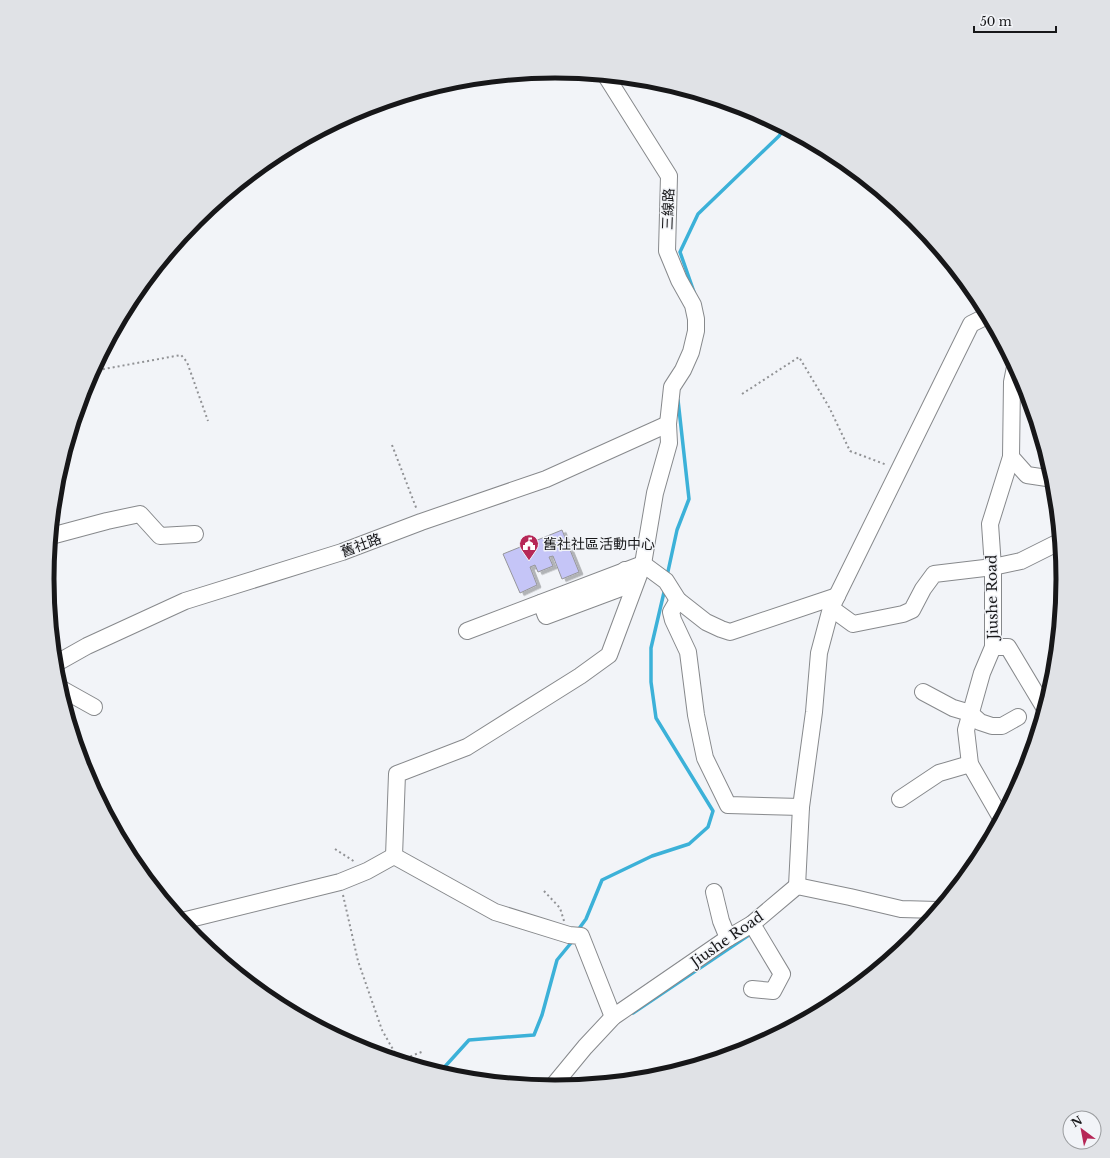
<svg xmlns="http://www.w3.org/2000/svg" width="1110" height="1158" font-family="'Libre Baskerville','Noto Sans TC',serif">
	<defs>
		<filter id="shadow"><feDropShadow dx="4" dy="2.5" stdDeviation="0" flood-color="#0004"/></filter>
	</defs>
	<rect width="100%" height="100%" fill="#f2f4f8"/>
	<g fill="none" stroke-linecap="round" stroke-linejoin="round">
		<g stroke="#3cb1d8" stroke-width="3.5">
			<path d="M694,292L680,252L698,214L779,136L785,128"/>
			<path d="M667,576L677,530L689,499L678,400"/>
			<path d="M578,930L586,919L602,880L652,856L689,844L708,827L713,811L656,718L651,682V648L665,588"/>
			<path d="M633,1013L749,935"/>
			<path d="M440,1072L469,1040L534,1035L542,1015L557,960L571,943"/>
		</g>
	</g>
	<path fill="#c5c5f7" stroke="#96969a" filter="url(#shadow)" d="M562,530L579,572L562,579L553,556L549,557L553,566L538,572L535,565L530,567L537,585L520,593L503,554Z"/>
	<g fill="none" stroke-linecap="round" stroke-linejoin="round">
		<defs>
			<g id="minor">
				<path d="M606,76L669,176L667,251L679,280L693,305L696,319V331L691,352L683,370L672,387L668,424L669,443L655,493L643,564L609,655L580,676L467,747L397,774L394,856L495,912L569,935L581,936L613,1017"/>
				<path d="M1011,457L1027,475L1047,478L1052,475"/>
				<path d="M51,536L107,521L140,514L160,536L195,534"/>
				<path d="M678,600L671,612L673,620L688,652L696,715L705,758L728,805L801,807"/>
				<path d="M541,603L546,616L621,588L625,570"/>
				<path d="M831,608L853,624L903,614L912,610L923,589L934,574L993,567L1021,561L1059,542"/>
				<path d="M467,631L643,564L666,581L678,600L706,622L721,629L730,632L837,596"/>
				<path d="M993,647H1008L1044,707"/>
				<path d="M55,664L87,646L185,601L342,552L421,522L546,479L668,424"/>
				<path d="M60,688L94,707"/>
				<path d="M923,692L953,708L970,713L980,722L992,726H1002L1018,717"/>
				<path d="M900,799L939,773L970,764"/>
				<path d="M1001,818L970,764L966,730L982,673L993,647V567L990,524L1011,457L1012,382L1015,367"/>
				<path d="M797,886L801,807L814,712L819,653L831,608L971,324L987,316"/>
				<path d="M714,892L721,921L728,938"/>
				<path d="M182,921L340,882L367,871L394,856"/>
				<path d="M752,989L773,991L782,974L752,924"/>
				<path d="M552,1087L585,1047L613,1017L728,938L752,924L797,886L850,897L901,909L938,910"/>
			</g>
		</defs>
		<use href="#minor" stroke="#87898c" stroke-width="18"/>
		<g stroke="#919295" stroke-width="2" stroke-dasharray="2 3" stroke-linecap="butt">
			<path d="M93,371L181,355L187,362L208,421"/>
			<path d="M742,394L799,357L829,407L850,451L887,465"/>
			<path d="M392,445L417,510"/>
			<path d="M335,849L355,862"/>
			<path d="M544,891L560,908L564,921"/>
			<path d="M343,895L358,961L382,1030L399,1060"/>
			<path d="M401,1060L424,1051"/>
		</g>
		<use href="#minor" stroke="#fff" stroke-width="16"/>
	</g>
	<defs>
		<symbol id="civic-pin" viewBox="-11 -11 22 30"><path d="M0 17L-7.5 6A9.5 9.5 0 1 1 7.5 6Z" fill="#b62757" stroke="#f2f4f8"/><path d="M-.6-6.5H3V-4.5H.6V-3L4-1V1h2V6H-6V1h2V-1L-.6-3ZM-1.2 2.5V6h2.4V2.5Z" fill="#fff"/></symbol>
	</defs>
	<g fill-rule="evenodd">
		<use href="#civic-pin" x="518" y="533" width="22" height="30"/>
	</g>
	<g text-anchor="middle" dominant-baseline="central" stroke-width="3" stroke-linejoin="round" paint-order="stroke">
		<g font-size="14" fill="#171719" stroke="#f2f4f8">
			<text transform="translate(668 209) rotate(-88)">三線路</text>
			<text transform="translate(361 545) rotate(-20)">舊社路</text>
			<text transform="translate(992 597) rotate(-91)">Jiushe Road</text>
			<text transform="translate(727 939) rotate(-35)">Jiushe Road</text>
		</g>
		<g font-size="14" fill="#171719" stroke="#f2f4f8" text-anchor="start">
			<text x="543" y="544">舊社社區活動中心</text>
		</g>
	</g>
	<path d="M0 0H1110V1158H0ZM54 579a501 501 0 1 1 1002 0a501 501 0 1 1-1002 0Z" fill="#e0e2e6" fill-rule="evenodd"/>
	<path fill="none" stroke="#171719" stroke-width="5" d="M54 579a501 501 0 1 1 1002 0a501 501 0 1 1-1002 0Z"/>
	<g transform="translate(1082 1130) rotate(328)"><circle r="19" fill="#f2f4f8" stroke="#9a9c9f"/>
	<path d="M0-3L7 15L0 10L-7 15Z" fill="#b62757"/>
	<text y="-6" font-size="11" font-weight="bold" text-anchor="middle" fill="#171719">N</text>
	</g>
	<path d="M974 26v6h82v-6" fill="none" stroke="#171719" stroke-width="2"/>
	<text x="980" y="26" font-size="12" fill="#171719" stroke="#f2f4f8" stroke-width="3" paint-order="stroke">50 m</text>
</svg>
